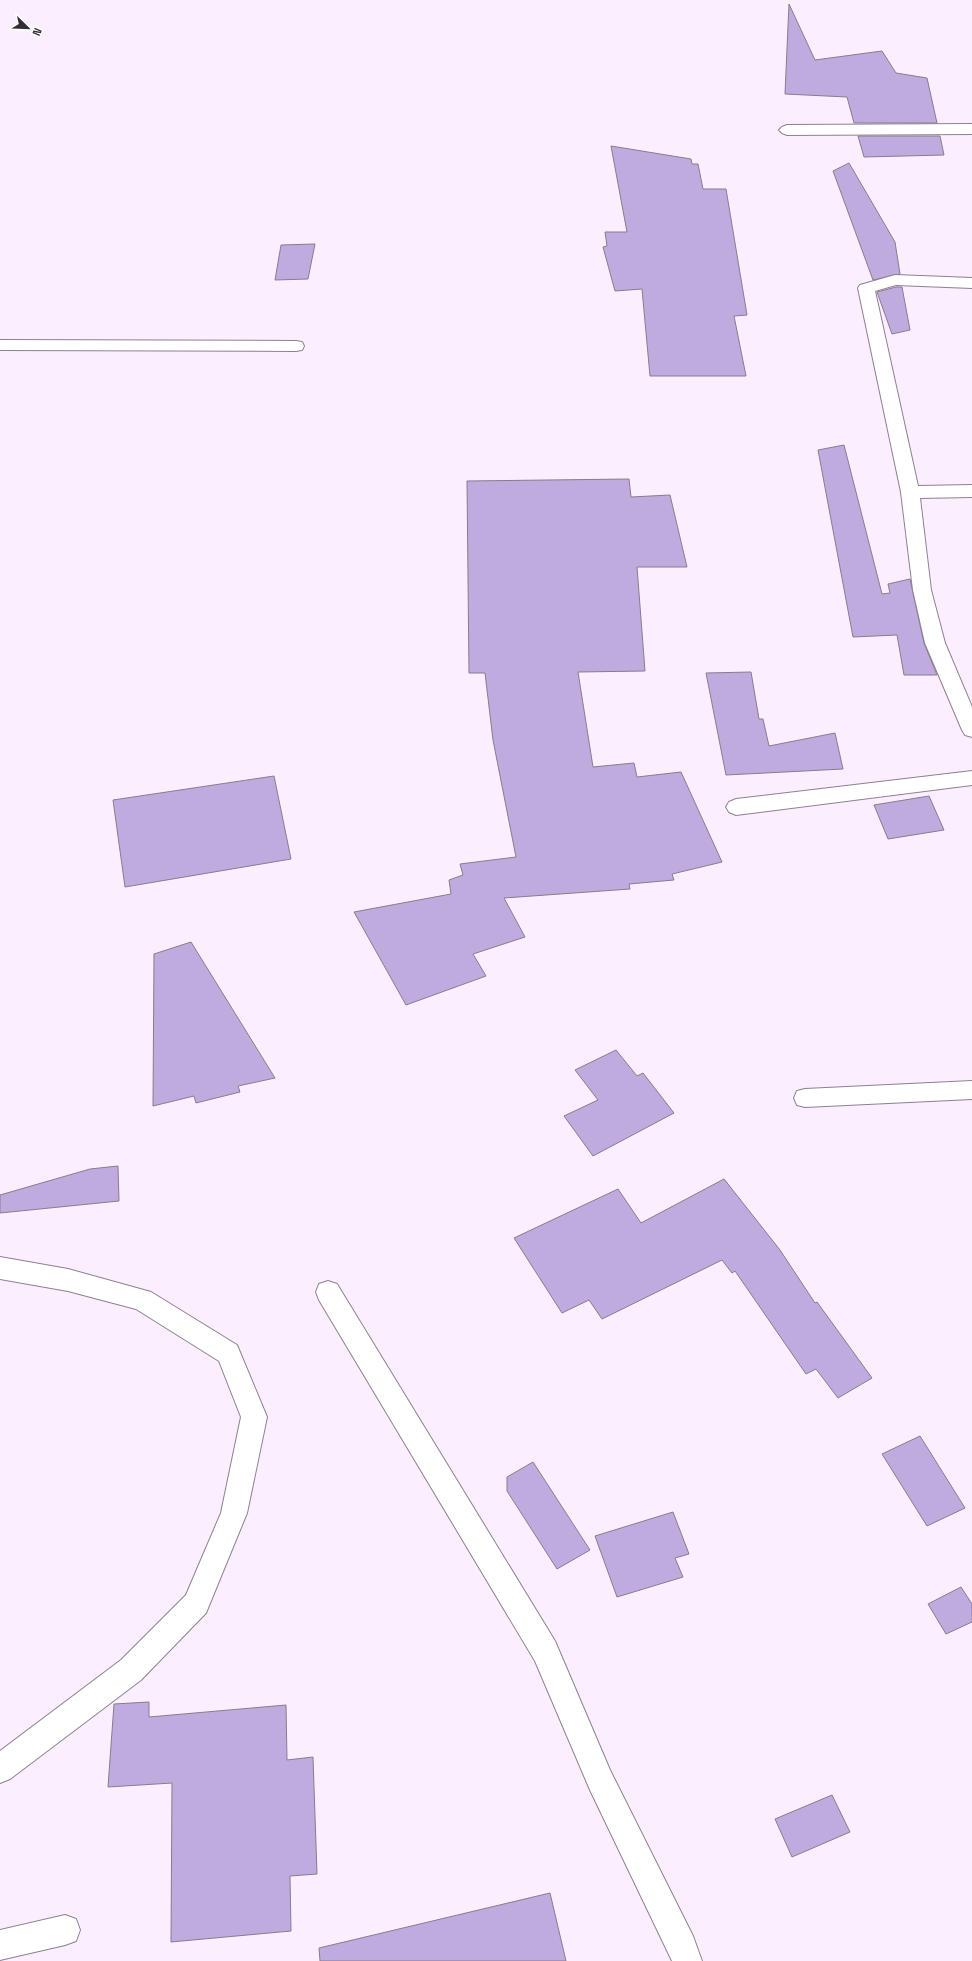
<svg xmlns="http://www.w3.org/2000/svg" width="972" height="1961" font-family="'Space Grotesk',sans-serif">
	<rect width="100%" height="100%" fill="#fbeefe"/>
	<g fill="#c0abdf" stroke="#847d90">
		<path d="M789,4L815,60L882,51L896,73L927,78L937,123H854L847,97L785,94Z"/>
		<path d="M858,136H940L944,155L864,157Z"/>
		<path d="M611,146L691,159L692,164H698L703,189H726L747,315L734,316L746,376H650L642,289L615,291L603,247L607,246L605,232H627Z"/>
		<path d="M849,163L895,242L900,274L873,280L833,171Z"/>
		<path d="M315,244L308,279L275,280L281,245Z"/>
		<path d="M896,287H902L910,330L892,334L877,292Z"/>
		<path d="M844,445L882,594L890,593L888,584L910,579L924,643L937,675H904L897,635L853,637L818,450Z"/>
		<path d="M629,479L631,497L670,495L687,567H637L645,671L578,672L593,767L634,763L637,777L681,772L722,862L672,874L674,880L629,884L630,889L504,898L525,937L473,954L486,976L406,1005L354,912L451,894L449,880L463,875L460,864L516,857L493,740L485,673H469L467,481Z"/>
		<path d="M751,672L759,719H763L769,746L835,733L843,769L726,775L706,673Z"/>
		<path d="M274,776L291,859L125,887L113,800Z"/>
		<path d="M929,796L944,830L888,839L874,805Z"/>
		<path d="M191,942L275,1078L238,1086L240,1092L196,1103L194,1096L153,1106L154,954Z"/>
		<path d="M616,1050L637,1076L643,1073L674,1113L593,1156L564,1116L598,1100L575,1070Z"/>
		<path d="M118,1166L119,1201L0,1213V1195L90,1169Z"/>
		<path d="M724,1179L780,1250L815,1303L817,1302L872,1378L838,1398L816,1369L806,1374L735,1271L732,1273L722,1260L602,1319L589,1300L562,1313L514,1238L618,1189L641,1223Z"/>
		<path d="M920,1436L965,1508L927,1526L882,1454Z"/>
		<path d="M533,1462L590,1550L557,1569L507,1491V1477Z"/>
		<path d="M673,1512L689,1554L675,1558L683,1577L617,1597L595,1536Z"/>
		<path d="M961,1587L972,1604V1622L946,1634L928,1604Z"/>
		<path d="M149,1702V1717L286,1705L287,1760L313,1757L317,1874L290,1876L291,1931L171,1942L172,1783L108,1787L114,1704Z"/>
		<path d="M832,1795L850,1832L792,1857L775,1819Z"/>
		<path d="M550,1893L566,1961H320L319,1948Z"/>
	</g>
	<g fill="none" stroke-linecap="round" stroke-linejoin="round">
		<defs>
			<g id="minor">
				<path d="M972,124V134L787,135L782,133L779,130L782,127L787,125Z"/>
				<path d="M895,275L972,278V288L896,285L875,291L918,486L972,485V497L920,498L931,590L945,643L972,707V737L965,735L962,730L925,643L913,590L901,492L858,288L860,285Z"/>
				<path d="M0,340L296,341L302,342L304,346L302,350L296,351L0,350Z"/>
				<path d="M972,771V785L736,815L729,812L726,807L729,802L736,799Z"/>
				<path d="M972,1081V1099L805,1107L797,1105L794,1098L797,1091L805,1089Z"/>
				<path d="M0,1257L68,1269L151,1292L237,1345L267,1417L247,1513L206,1613L141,1680L10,1779L0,1783V1751L121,1660L186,1595L221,1513L241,1417L219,1361L136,1309L68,1291L0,1279Z"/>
				<path d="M328,1281L337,1284L555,1641L610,1770L693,1936L702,1961H672L590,1790L535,1661L319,1300L316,1292L319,1284Z"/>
				<path d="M65,1915L76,1919L80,1930L76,1941L65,1945L0,1960V1930Z"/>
			</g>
		</defs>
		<use href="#minor" stroke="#8d8091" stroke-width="2"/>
		<use href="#minor" fill="#fff" fill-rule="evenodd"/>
	</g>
	<g transform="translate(28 28) rotate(113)" stroke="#ffffff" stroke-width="3" paint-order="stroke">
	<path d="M0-3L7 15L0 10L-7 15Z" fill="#322d34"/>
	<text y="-6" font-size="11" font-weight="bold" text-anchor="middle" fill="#322d34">N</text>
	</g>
</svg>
